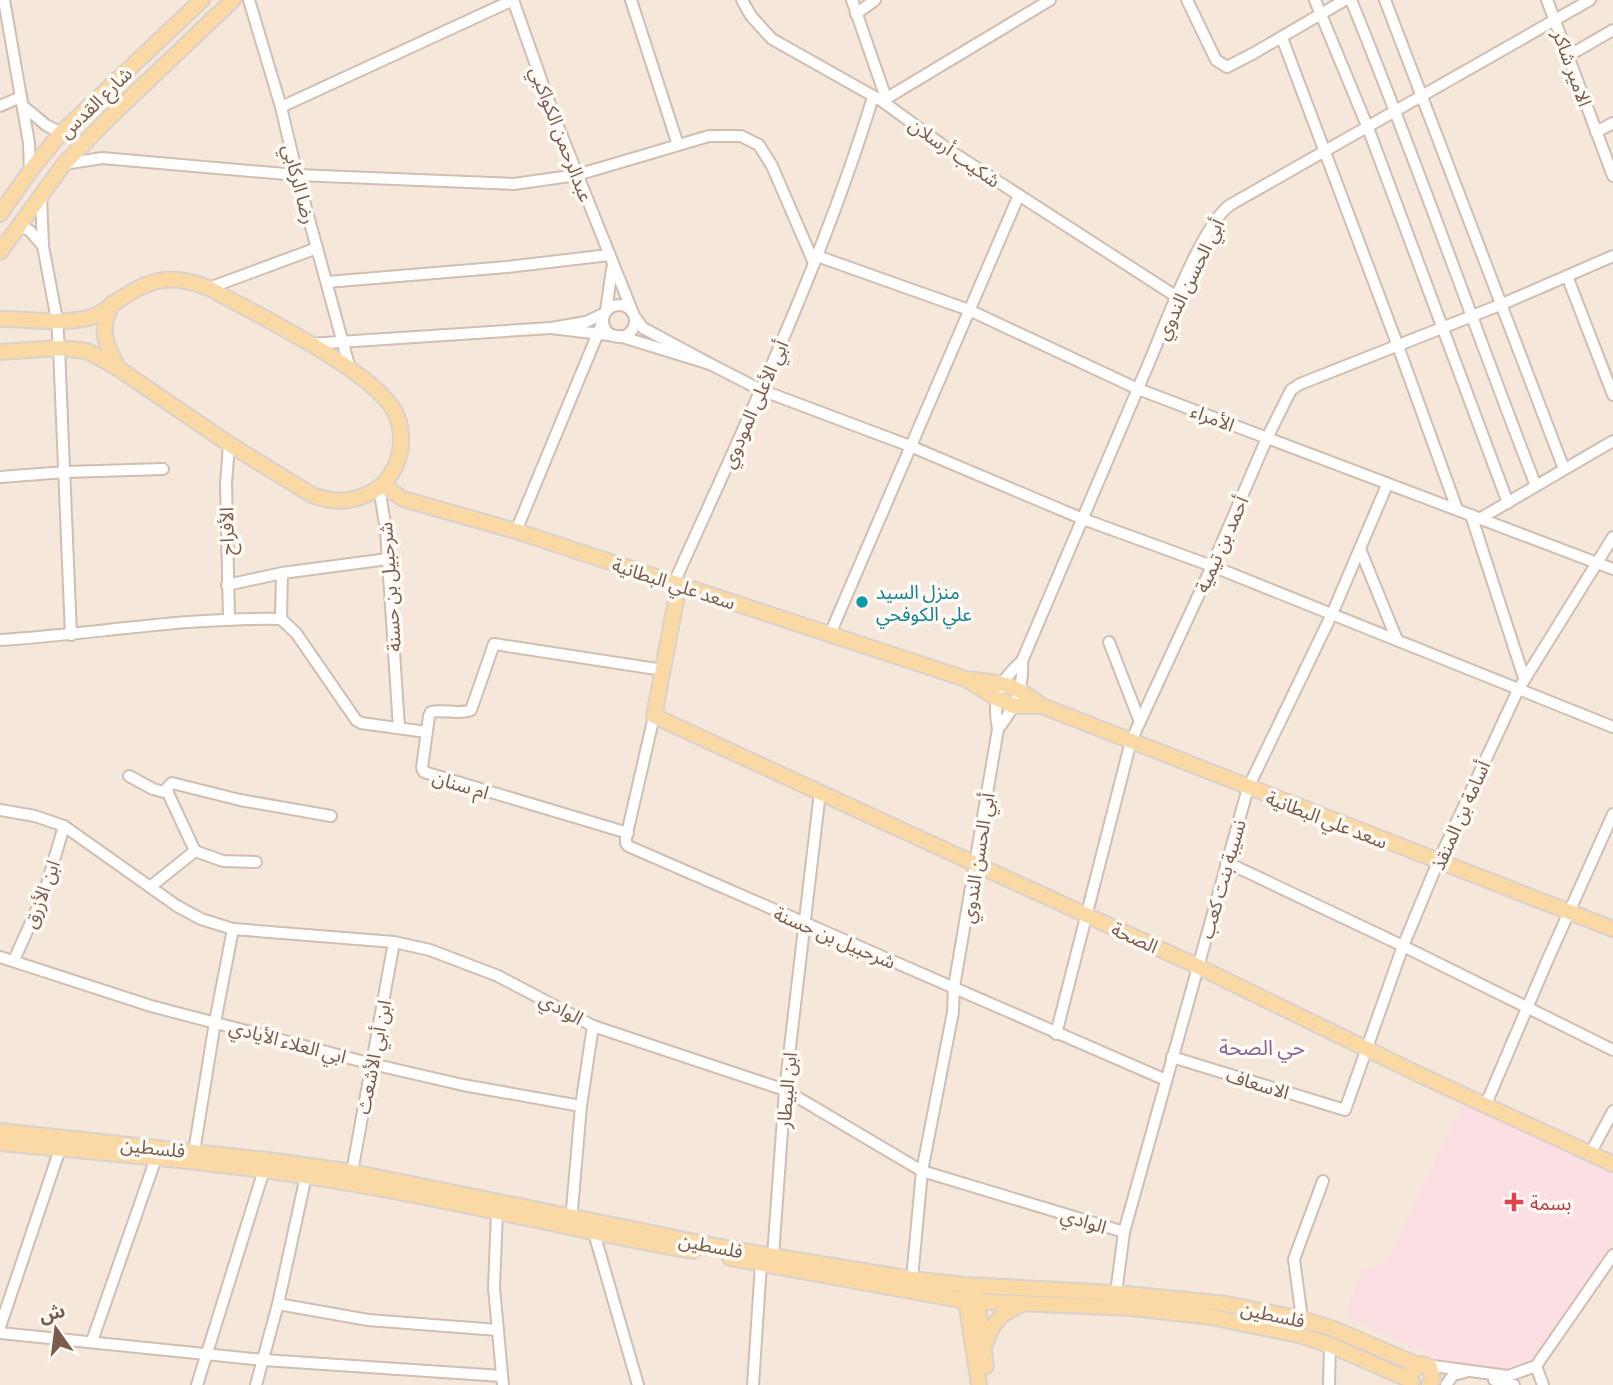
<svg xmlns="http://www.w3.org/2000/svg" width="1613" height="1385" font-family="Barlow,'Noto Sans Arabic',sans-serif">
	<rect width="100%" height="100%" fill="#fdf6ec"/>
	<rect fill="#f5e8da" x="0" y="0" width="1613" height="1385"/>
	<path fill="#fbdfe3" d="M1468,1093L1613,1162V1243L1526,1377L1442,1361L1345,1315L1361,1272L1388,1260Z"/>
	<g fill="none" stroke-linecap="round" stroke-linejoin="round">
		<defs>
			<g id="minor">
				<path d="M4,0L29,143L30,171"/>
				<path d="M249,0L281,107L297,175L350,369"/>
				<path d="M631,0L678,145"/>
				<path d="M742,0L751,16L772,39L882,101L949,150L1177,297"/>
				<path d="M852,0L886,98"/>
				<path d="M1187,0L1216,60L1227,67L1254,53L1345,0"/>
				<path d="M1315,0L1368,128L1508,503"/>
				<path d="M1351,0C1417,161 1473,324 1536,486"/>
				<path d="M1385,0L1564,469"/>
				<path d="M1547,0L1613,176"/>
				<path d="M856,14L875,0"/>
				<path d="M1282,38L1398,346L1457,509"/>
				<path d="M1568,56L1613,30"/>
				<path d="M882,101L1050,0"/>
				<path d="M0,106L21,97"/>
				<path d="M23,106L46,125L61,133"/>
				<path d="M281,107L513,0L554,116L633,313"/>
				<path d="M1596,132L1613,123"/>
				<path d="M64,164L102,158L297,175L514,184L577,175L709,136H741L759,145L772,166L814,263"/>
				<path d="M19,225L30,231L43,246L41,194"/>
				<path d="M43,246L57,320L59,348L71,635"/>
				<path d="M817,256L969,310L1138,389L1613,569"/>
				<path d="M1567,276L1613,395"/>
				<path d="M327,282L507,267L609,255"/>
				<path d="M209,288L317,248"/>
				<circle cx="619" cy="321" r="16"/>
				<path d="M606,311L612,269"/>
				<path d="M605,313L586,322L551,328L617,336"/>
				<path d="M619,336L710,364L643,328L635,317"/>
				<path d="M309,344L551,328"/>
				<path d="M710,364L761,390L910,446L1083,519L1212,566L1613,727"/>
				<path d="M229,444L226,484L229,618"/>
				<path d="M0,477L66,472L163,469"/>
				<path d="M379,487L386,530L399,728"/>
				<path d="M1471,515L1524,678"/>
				<path d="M1481,518L1613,441"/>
				<path d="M516,531L603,321"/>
				<path d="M1360,549L1397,640"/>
				<path d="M674,583C746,423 822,264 873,97"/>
				<path d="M227,585L282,573L388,559"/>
				<path d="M281,619L282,573"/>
				<path d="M830,634L1019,195"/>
				<path d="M0,640C94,634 187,617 281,619L296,633L356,720L361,723L426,732"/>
				<path d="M1109,642L1140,722"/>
				<path d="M654,716L626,838V843L628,846L1166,1080"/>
				<path d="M998,729C1015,707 1024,689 1022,661"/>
				<path d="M129,776L153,789L168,793L195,851"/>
				<path d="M168,793L167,788L172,783L240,800L331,816"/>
				<path d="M0,810L35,816L64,826L177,906L201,919L233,929L394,942L430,950L498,976L593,1026L785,1090L922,1171L1124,1232"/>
				<path d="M628,833L424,772L422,768L429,716L431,712C444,709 459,715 471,710L494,644L663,670"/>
				<path d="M1226,862L1403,946L1613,1050"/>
				<path d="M150,887L195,851L223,861L256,862"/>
				<path d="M0,957L151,1006L372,1064L463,1085L581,1106"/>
				<path d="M14,960L45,891L64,826"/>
				<path d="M1056,1034L1131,741L1212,566L1267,438L1291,390L1300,384L1500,305L1613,256"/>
				<path d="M1172,1057L1345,1110L1403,946L1438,862L1518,690L1613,537"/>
				<path d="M1486,1104L1548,959L1613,814"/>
				<path d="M194,1152L215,1022L233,929"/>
				<path d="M1590,1154L1613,1111"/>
				<path d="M352,1172L394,942"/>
				<path d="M497,1212L494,1288L503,1385"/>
				<path d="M571,1221L581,1106L593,1026"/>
				<path d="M592,1226L638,1385"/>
				<path d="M773,1256L785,1090L820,792"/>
				<path d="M912,1279L922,1171L953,1012L954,987L998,729C992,698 998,682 1022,661C1064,563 1106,464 1148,365C1163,330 1202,224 1230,205L1590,0"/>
				<path d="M1116,1293L1124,1232L1248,788L1332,614L1387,485"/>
				<path d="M278,1304L368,1320L498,1330"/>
				<path d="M1302,1319L1294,1259L1323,1181"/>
				<path d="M0,1327L60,1149"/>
				<path d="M0,1333L264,1360L502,1376"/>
				<path d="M92,1341L156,1158"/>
				<path d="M1426,1365L1508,1376L1536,1366"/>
				<path d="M1536,1366L1613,1255"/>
				<path d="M1536,1366L1543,1385"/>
				<path d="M1494,1380L1514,1385"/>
				<path d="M197,1385L264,1170"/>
				<path d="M256,1385L278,1304L306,1176"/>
				<path d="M753,1385L761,1264"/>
				<path d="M1329,1385L1330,1345"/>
				<path d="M1446,1385L1453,1375L1465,1372"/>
			</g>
			<g id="major">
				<path d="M0,214L30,171L61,133L202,0"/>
				<path d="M0,252L64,164L110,117L233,0"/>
				<path d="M0,319C29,319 64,325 92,317C103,313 109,306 119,300C152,277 172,274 209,288C253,313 373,370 395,412C402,426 403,444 398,459C395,470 387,482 377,489C356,503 335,504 312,495L229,444L119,369C105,344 98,329 113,303"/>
				<path d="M0,352L59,348L87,351L116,367"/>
				<path d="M383,485L403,499L516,531L966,679C1002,683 1013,683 1042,706L1613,929"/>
				<path d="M674,583L676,600L654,716L1197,966L1418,1074L1613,1164"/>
				<path d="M969,681L996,698L1014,706H1042"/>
				<path d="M0,1131L267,1160L352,1172L720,1247L912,1279L964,1285L1116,1293L1226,1304L1302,1319L1334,1329L1418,1365"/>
				<path d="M0,1143C115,1154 230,1163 343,1182C461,1201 576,1231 693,1251"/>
				<path d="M730,1258L966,1301L1132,1308L1211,1317L1299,1335L1330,1345L1412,1381"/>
				<path d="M976,1293L986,1366"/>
				<path d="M965,1294L979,1385"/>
				<path d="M985,1345C992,1324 999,1314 1021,1305"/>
				<path d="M1412,1372L1422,1364L1430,1367L1433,1379L1429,1385"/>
			</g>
		</defs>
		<use href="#minor" stroke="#d1beb0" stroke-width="14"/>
		<use href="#major" stroke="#dad1cd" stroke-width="18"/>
		<use href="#minor" stroke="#fff" stroke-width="10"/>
		<use href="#major" stroke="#fbd9a5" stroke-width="14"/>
	</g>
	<circle fill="#0f9aa8" stroke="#fffaf3" stroke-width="2.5" cx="862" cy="602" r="7"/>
	<path fill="#e0444e" stroke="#fffaf3" stroke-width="2.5" d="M1510.5 1191.5h7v7h7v7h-7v7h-7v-7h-7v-7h7z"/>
	<g text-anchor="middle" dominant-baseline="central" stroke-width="7" stroke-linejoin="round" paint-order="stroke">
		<g font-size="19" fill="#7a5c4d" stroke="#fffaf3">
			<text transform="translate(1573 68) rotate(70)">الامير شاكر</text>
			<text transform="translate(95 102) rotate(-44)">شارع القدس</text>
			<text transform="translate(562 134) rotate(69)">عبدالرحمن الكواكبي</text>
			<text transform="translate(955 152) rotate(35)">شكيب أرسلان</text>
			<text transform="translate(300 184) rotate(75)">رضا الركابي</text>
			<text transform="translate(1189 279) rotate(-64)">أبي الحسن الندوي</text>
			<text transform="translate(754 404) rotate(-66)">أبي الأعلى المودوي</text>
			<text transform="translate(1213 417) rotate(21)">الأمراء</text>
			<text transform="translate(226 531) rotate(-91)">الأفراح</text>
			<text transform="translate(1221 544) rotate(-66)">أحمد بن تيمية</text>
			<text transform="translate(674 583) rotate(18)">سعد علي البطانية</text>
			<text transform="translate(389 587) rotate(-94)">شرحبيل بن حسنة</text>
			<text transform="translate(461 784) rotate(17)">ام سنان</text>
			<text transform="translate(1460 815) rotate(-66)">أسامة بن المنقذ</text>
			<text transform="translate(1327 819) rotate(21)">سعد علي البطانية</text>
			<text transform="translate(977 858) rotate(-81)">أبي الحسن الندوي</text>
			<text transform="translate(1222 879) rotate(-74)">نسيبة بنت كعب</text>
			<text transform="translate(41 894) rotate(-70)">ابن الأزرق</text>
			<text transform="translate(835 937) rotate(23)">شرحبيل بن حسنة</text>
			<text transform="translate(1135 937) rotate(24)">الصحة</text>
			<text transform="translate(562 1008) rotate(29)">الوادي</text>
			<text transform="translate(288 1041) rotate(15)">ابي العلاء الأيادي</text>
			<text transform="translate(373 1057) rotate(-79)">ابن أبي الأشعث</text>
			<text transform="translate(1258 1083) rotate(17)">الاسعاف</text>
			<text transform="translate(786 1090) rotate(-85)">ابن البيطار</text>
			<text transform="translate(153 1147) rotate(6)">فلسطين</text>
			<text transform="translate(1084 1220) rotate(17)">الوادي</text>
			<text transform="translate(711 1245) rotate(11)">فلسطين</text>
			<text transform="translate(1273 1314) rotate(12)">فلسطين</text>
		</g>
		<g font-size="19" fill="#0d838f" stroke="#fffaf3" text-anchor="start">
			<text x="876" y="591">منزل السيد<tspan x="876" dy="22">علي الكوفحي</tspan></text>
		</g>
		<g font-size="19" fill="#be3a42" stroke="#fffaf3" text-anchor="start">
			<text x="1530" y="1202">بسمة</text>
		</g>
		<g font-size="21" fill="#846695" stroke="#fffaf3">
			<text x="1262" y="1046">حي الصحة</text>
		</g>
	</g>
	<g transform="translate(56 1329) rotate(346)" stroke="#fffaf3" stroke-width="5" paint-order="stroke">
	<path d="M0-5L12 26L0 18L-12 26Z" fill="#7a5c4d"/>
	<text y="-10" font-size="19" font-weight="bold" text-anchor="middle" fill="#7a5c4d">ش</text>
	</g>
</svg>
